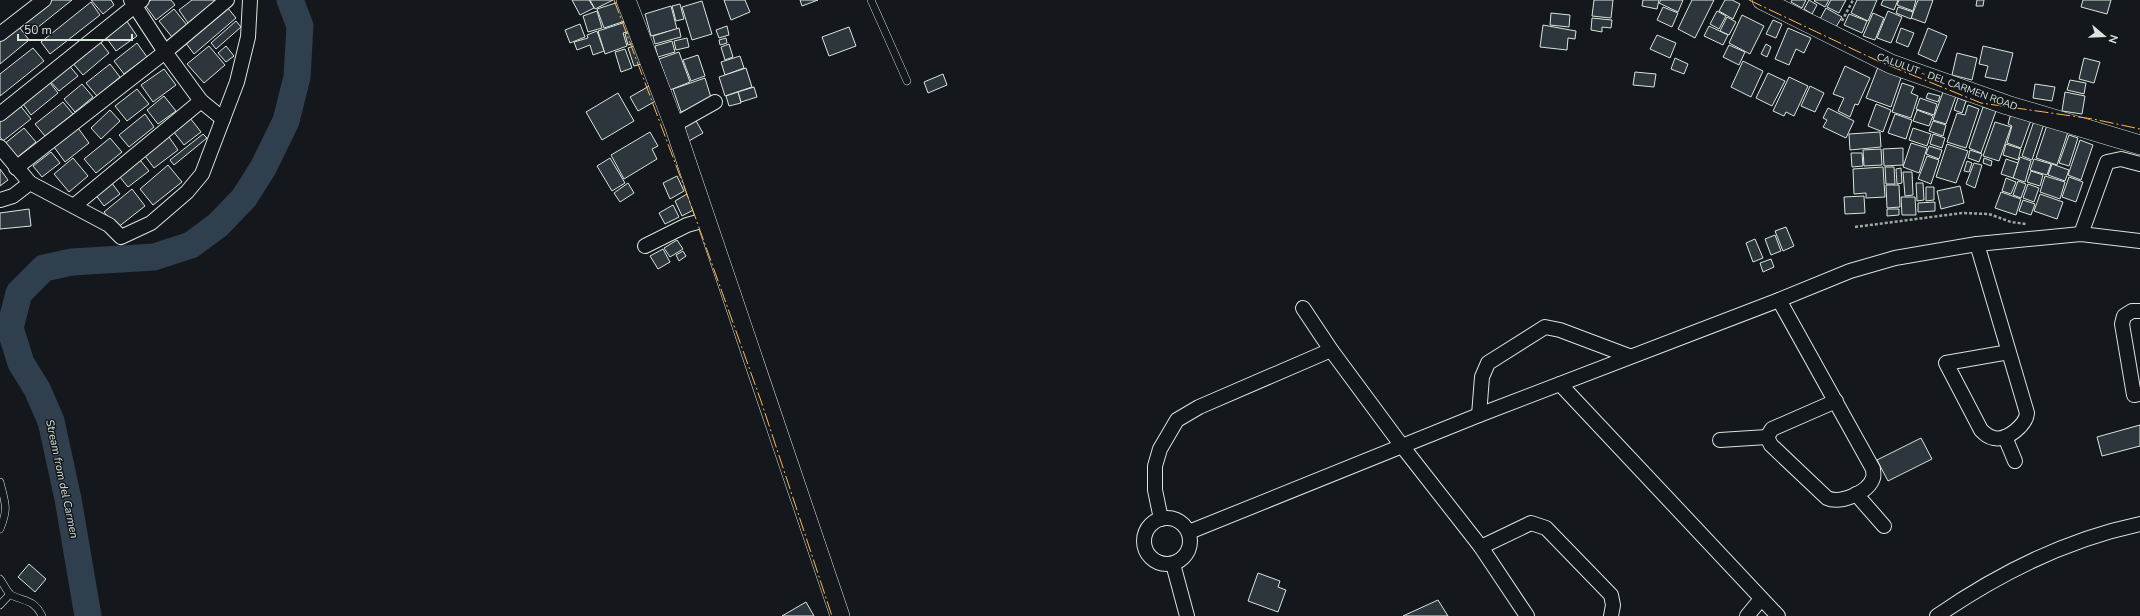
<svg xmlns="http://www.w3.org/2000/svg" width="2140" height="616" font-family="'Nunito Sans',sans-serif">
	<rect width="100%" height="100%" fill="#14181c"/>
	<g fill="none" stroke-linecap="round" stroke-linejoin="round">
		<path stroke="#2f3f4d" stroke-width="27" d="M88,616L68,499L51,421L37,389L21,363L10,328L19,293L44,268L72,262L154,257L191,245L218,225L244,198L263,168L286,121L297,77L300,26L290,0"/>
	</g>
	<g fill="#2c363c" stroke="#d8e6dc">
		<path d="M51,0H72L32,32L24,22Z"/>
		<path d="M91,0H111L114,5L103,14Z"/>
		<path d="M151,0H171L175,5L156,20L145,5Z"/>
		<path d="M192,0H214L215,2L188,23L179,10Z"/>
		<path d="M572,0H589L594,8L580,15Z"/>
		<path d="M590,0H613L595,9Z"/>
		<path d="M625,0L631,19L604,28L597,9Z"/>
		<path d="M724,0H745L750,12L731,20Z"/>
		<path d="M800,0H818L802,6Z"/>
		<path d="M1594,0H1613L1611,18L1592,16Z"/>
		<path d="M1643,0H1659L1657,9L1642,6Z"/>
		<path d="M1661,0H1683L1678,12L1659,3Z"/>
		<path d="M1692,0H1714L1695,38L1678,29Z"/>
		<path d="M1725,0H1732L1740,4L1733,19L1719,11Z"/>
		<path d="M1792,0H1806L1802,8L1791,2Z"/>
		<path d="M1809,0L1817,5L1812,14L1804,9Z"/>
		<path d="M1815,0H1829L1825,7L1814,1Z"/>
		<path d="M1831,0H1846L1839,13L1827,7Z"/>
		<path d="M1857,0H1877L1868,21L1851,13Z"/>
		<path d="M1883,0H1898L1894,10L1881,5Z"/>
		<path d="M1899,0H1916L1913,11L1897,5Z"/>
		<path d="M1918,0H1933L1925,23L1911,18Z"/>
		<path d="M1977,0H1984L1983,6H1976Z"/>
		<path d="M2083,0H2111L2107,14L2081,7Z"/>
		<path d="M702,1L712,34L692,40L682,7Z"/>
		<path d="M91,2L100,15L50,54L41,42Z"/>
		<path d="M680,4L684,19L676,21L672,6Z"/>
		<path d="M671,6L677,29L651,36L645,14Z"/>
		<path d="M227,7L236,18L194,54L185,42Z"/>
		<path d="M1663,7L1678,13L1672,27L1657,20Z"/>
		<path d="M1898,7L1913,12L1911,19L1896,13Z"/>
		<path d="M1826,8L1842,17L1836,27L1820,19Z"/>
		<path d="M174,9L187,25L172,37L159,21Z"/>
		<path d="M597,11L602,28L588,32L583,16Z"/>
		<path d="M1717,11L1726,16L1719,29L1710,24Z"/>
		<path d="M1888,11L1902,17L1891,43L1877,38Z"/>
		<path d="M1551,13L1570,15L1569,27L1550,25Z"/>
		<path d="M1873,13L1884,18L1875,40L1863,36Z"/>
		<path d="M1849,14L1867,21L1862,33L1844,25Z"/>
		<path d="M1742,15L1764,26L1750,54L1729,43Z"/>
		<path d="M1727,17L1736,22L1729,35L1720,31Z"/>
		<path d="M1592,18L1612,20L1611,28L1602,27V32L1591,30Z"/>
		<path d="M126,20L137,36L116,51L105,36Z"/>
		<path d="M632,20L635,30L623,33L627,46L605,54L598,31Z"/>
		<path d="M1773,20L1782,24L1776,38L1766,34Z"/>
		<path d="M236,21L241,27L216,49L211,43Z"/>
		<path d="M17,24L29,40L0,64V38Z"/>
		<path d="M580,24L585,37L570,43L565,30Z"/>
		<path d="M1543,25L1576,31L1575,39L1568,38L1567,50L1540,47Z"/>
		<path d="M727,26L729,35L719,38L716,30Z"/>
		<path d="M1709,26L1728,35L1723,45L1704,36Z"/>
		<path d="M849,27L856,46L829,56L822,37Z"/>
		<path d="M679,28L681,37L655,44L653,36Z"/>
		<path d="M1788,28L1811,38L1804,53L1796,49L1789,65L1775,59Z"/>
		<path d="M1901,28L1914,33L1908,47L1896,42Z"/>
		<path d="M1928,28L1947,36L1936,62L1918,54Z"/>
		<path d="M635,30L639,42L628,45L625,34Z"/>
		<path d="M597,31L604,51L593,55L590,45L577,50L574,42L588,38L587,35Z"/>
		<path d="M1657,35L1676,43L1670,58L1650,49Z"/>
		<path d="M687,38L689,47L676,50L674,41Z"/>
		<path d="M726,38L727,43L720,45L719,40Z"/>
		<path d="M98,39L109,53L83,75L71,61Z"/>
		<path d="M672,41L675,52L658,57L655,46Z"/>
		<path d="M137,43L147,57L124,74L114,61Z"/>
		<path d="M639,44L645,63L634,66L628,48Z"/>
		<path d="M729,44L733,57L725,60L721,47Z"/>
		<path d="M1766,44L1771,47L1767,57L1761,54Z"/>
		<path d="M1729,45L1745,52L1739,65L1723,57Z"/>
		<path d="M209,46L225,65L204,83L187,64Z"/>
		<path d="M226,46L234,56L226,62L218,53Z"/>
		<path d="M1983,46L2013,53L2006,81L1985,77L1988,66L1979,64Z"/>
		<path d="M33,48L44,61L0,96V74Z"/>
		<path d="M625,49L632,68L621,72L615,52Z"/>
		<path d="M679,52L690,82L670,90L659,59Z"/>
		<path d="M1957,53L1977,58L1972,80L1952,75Z"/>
		<path d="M698,55L705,76L691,81L683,60Z"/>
		<path d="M740,56L744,68L725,75L721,62Z"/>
		<path d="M1675,58L1688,64L1684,74L1671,69Z"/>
		<path d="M2084,58L2100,62L2094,83L2079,79Z"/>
		<path d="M1743,61L1763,71L1751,97L1731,87Z"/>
		<path d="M67,63L78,76L59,91L48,79Z"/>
		<path d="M110,64L120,77L97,96L86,83Z"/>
		<path d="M1845,66L1870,78L1858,105L1855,104L1850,117L1838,111L1844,98L1833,94Z"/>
		<path d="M1878,67L1902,75L1891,107L1866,98Z"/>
		<path d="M746,68L752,87L725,96L719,77Z"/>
		<path d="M164,69L176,85L153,102L141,85Z"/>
		<path d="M1635,72L1656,74L1654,87L1633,85Z"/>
		<path d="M1768,73L1785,81L1772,106L1756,98Z"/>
		<path d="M943,74L947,85L928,93L924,82Z"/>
		<path d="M1789,77L1808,86L1794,116L1786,112L1784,116L1773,111Z"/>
		<path d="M705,78L712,101L681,112L673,89Z"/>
		<path d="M48,80L58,93L31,115L21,101Z"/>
		<path d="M2070,80L2086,83L2084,94L2067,90Z"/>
		<path d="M1902,83L1914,87L1911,93L1918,96L1911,118L1892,112Z"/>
		<path d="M82,84L93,97L75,112L64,99Z"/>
		<path d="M2035,84L2055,87L2052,101L2033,98Z"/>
		<path d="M651,85L659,99L638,111L630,97Z"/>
		<path d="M1810,86L1824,93L1815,112L1801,106Z"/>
		<path d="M754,87L757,97L741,102L738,92Z"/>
		<path d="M137,89L149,104L127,121L115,106Z"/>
		<path d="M738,92L741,103L729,106L726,96Z"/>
		<path d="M1943,92L1956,96L1946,124L1933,120Z"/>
		<path d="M2065,92L2085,96L2082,114L2062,111Z"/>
		<path d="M618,93L634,121L602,140L586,112Z"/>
		<path d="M1928,93L1940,96L1938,102L1926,98Z"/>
		<path d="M164,96L176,111L158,124L147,110Z"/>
		<path d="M1920,98L1937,104L1934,115L1916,109Z"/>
		<path d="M1958,98L1966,101L1962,113L1954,110Z"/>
		<path d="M63,102L73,114L45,136L35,124Z"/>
		<path d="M19,104L31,119L3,141L0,137V118Z"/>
		<path d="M1876,104L1891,110L1883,132L1868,126Z"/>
		<path d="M1968,105L1979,109L1966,148L1947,142L1957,113L1965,115Z"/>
		<path d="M1983,107L1996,111L1981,153L1969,148Z"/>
		<path d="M1828,108L1854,121L1846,138L1823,127L1827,120L1823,118Z"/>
		<path d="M110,110L120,121L101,139L91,128Z"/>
		<path d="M1917,110L1933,116L1929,126L1913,121Z"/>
		<path d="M2011,113L2031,120L2021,148L2007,143L2012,126L2008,124Z"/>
		<path d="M145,114L154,127L129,147L119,135Z"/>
		<path d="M1895,114L1912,120L1906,139L1888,133Z"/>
		<path d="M190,118L201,132L184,145L173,131Z"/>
		<path d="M695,119L703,133L687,142L679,128Z"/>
		<path d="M1933,121L1946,125L1943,136L1929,131Z"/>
		<path d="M2034,121L2044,124L2032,160L2022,156Z"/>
		<path d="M1995,122L2011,127L1999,161L1983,156Z"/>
		<path d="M2047,125L2068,132L2057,165L2036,158Z"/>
		<path d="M24,128L36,142L14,160L3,145Z"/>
		<path d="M78,128L89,143L65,162L54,147Z"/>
		<path d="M1913,128L1931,134L1927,146L1909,140Z"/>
		<path d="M650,132L658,146L652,149L657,159L624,179L611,155Z"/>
		<path d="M1880,132L1881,147L1850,150L1849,134Z"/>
		<path d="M203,134L207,138L174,165L170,160Z"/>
		<path d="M1933,134L1945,138L1942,148L1930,144Z"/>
		<path d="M2069,135L2078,138L2069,166L2059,163Z"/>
		<path d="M169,137L178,150L154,168L145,156Z"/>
		<path d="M110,138L122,152L96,173L84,159Z"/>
		<path d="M2080,140L2093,145L2081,180L2068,175Z"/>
		<path d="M1911,143L1927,148L1919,173L1903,167Z"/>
		<path d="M1947,144L1968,151L1956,183L1936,177Z"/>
		<path d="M2006,144L2021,149L2018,160L2003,155Z"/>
		<path d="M1929,146L1942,150L1939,159L1926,154Z"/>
		<path d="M1903,148V165L1884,166L1883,149Z"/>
		<path d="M1881,149L1882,165L1864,166L1863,150Z"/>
		<path d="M1970,150L1982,154L1979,162L1968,158Z"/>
		<path d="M51,152L60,163L42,177L33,166Z"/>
		<path d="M1851,153H1862L1863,166L1852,167Z"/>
		<path d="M1927,156L1939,160L1931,184L1918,179Z"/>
		<path d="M2020,157L2031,161L2025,182L2013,178Z"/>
		<path d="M73,158L88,176L69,192L54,174Z"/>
		<path d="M610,158L625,183L612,191L597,166Z"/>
		<path d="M1984,158L1992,161L1991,166L1983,163Z"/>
		<path d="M2006,159L2018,163L2013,178L2001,174Z"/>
		<path d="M2034,159L2051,164L2047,175L2030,170Z"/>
		<path d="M140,160L149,171L128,187L119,176Z"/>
		<path d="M1967,161L1972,163L1969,172L1964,171Z"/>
		<path d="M1974,163L1982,165L1975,188L1966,184Z"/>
		<path d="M2052,164L2069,170L2065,181L2048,175Z"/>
		<path d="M168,165L182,182L153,205L140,189Z"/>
		<path d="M1883,167L1885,197L1866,198V193L1854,194L1853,169Z"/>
		<path d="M1885,167H1894L1895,184H1886Z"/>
		<path d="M1901,168L1902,183L1897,184L1896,169Z"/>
		<path d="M0,169L8,180L0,186Z"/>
		<path d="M2031,171L2043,175L2040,186L2027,182Z"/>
		<path d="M1903,172H1912L1913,195L1905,196Z"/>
		<path d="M677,176L684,191L670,199L663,183Z"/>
		<path d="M2045,176L2065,182L2060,199L2040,192Z"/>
		<path d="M2069,177L2083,182L2076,202L2062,197Z"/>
		<path d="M2006,178L2016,182L2011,194L2002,191Z"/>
		<path d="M2018,181L2026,184L2021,198L2013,195Z"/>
		<path d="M111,182L120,194L104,206L95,194Z"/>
		<path d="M628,183L634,193L620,202L614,193Z"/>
		<path d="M1916,183H1923L1924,200L1917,201Z"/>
		<path d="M2028,184L2039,188L2034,202L2023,198Z"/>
		<path d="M1886,185H1899L1900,207L1887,208Z"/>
		<path d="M1960,186L1964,203L1941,209L1937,191Z"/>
		<path d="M1926,187H1934V200L1926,201Z"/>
		<path d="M132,189L145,206L117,228L104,212Z"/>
		<path d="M2001,192L2021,199L2016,215L1995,208Z"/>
		<path d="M687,194L695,209L682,216L675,201Z"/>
		<path d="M2040,194L2063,202L2057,219L2034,211Z"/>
		<path d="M1864,196L1865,213L1845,214L1844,197Z"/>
		<path d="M1901,197H1915L1916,215H1902Z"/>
		<path d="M2023,200L2035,204L2031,215L2019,211Z"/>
		<path d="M1935,202V211L1918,212V203Z"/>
		<path d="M673,205L679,217L665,224L659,213Z"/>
		<path d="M29,209L31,226L0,229V213Z"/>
		<path d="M1887,209H1899V215L1887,216Z"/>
		<path d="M1786,227L1794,246L1783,251L1775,231Z"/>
		<path d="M1775,235L1781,251L1771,255L1765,239Z"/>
		<path d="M1755,239L1763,258L1753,262L1746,243Z"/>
		<path d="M677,240L683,249L670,257L664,248Z"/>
		<path d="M663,249L670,262L658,269L650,256Z"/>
		<path d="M683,251L686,256L679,261L676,255Z"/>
		<path d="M1771,259L1774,267L1763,272L1760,263Z"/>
		<path d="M2140,425V446L2102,456L2097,437Z"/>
		<path d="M1921,438L1932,459L1888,481L1877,460Z"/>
		<path d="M29,564L46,579L35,592L18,577Z"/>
		<path d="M1258,573L1280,581L1278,587L1286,590L1278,612L1248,601Z"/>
		<path d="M1438,600L1448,616H1403Z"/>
		<path d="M806,602L814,616H782Z"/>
	</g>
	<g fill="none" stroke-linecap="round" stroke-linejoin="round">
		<defs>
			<g id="lane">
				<path d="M871,0L907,81"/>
				<path d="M0,482C5,503 9,508 0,529"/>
				<path d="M0,579C3,583 7,592 11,595C25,602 34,599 42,616"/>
				<path d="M0,605L10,594"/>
			</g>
			<g id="street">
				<path d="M131,0L165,52L201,101L223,119"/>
				<path d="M0,34L44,0"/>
				<path d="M0,114L142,0"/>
				<path d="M674,125L715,102"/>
				<path d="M0,147L30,183L109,225L121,237L151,223L187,192L202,174L237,82L248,37L250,0"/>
				<path d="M16,168L165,52L227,0"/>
				<path d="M0,200L13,196L30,183"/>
				<path d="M75,205L201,101"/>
				<path d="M2081,234L2107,162L2121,159L2140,164"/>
				<path d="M1977,244L2027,413C2026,425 2007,441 1994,438C1988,437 1985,434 1981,430L1946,363L2009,352"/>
				<path d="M645,246L687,225L705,220"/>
				<path d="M1779,300L1873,469C1873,472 1874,475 1873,478C1868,493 1840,504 1827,498L1771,445L1767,437L1772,429L1836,401"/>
				<path d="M1303,308L1331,350L1402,446L1481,547L1527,616"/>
				<path d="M2140,311H2132L2124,316L2122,324L2134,395L2140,394"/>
				<path d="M1560,384L1778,616"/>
				<path d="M1479,415L1482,377L1488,363L1545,327L1560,330L1629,356"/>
				<path d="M2005,437L2015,461"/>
				<path d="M1720,440L1767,437"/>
				<path d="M1856,494L1884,526"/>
				<circle cx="1167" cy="541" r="23"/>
				<path d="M1161,519L1155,490V466L1160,449L1177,420L1199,407L1331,350"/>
				<path d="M1189,532L1479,415L1779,300L1850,271L1895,258L1977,244L2081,234L2140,241"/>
				<path d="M1481,547L1531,523L1546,528L1611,595L1613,605L1611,616"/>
				<path d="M1173,564L1187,616"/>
				<path d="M1747,616L1761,599"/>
				<path d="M1937,616C1998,574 2068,539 2140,524"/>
			</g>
			<g id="secondary">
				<path d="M626,0L674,125L840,616"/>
				<path d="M1762,0L1891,64L2007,105L2140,145"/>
			</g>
		</defs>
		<use href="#lane" stroke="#d8e6dc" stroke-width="8"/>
		<use href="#street" stroke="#d8e6dc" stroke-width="16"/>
		<use href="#secondary" stroke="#d8e6dc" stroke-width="20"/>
		<g stroke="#9da8a2" stroke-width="2.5" stroke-dasharray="3 2" stroke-linecap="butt">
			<path d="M1842,21L1853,0"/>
			<path d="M1855,227L1962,213L1989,214L2011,222L2026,224"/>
		</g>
		<use href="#lane" stroke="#14181c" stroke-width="7"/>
		<use href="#street" stroke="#14181c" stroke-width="14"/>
		<use href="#secondary" stroke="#14181c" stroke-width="19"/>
		<g stroke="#ffb74d" stroke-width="1" stroke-dasharray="14 3 2 3" stroke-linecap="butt">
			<path d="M614,0L692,208L761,401L832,616"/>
			<path d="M1749,0L1878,61L1981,103L2093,119L2140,129"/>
		</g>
	</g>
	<g text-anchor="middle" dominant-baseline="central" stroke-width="3" stroke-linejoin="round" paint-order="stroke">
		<g font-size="10" fill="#d8e6dc" stroke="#14181c">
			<text transform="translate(1947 82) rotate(20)">CALULUT - DEL CARMEN ROAD</text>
		</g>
		<g font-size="11" font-style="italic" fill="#d8e6dc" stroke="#14181c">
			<text transform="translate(62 479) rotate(78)">Stream from del Carmen</text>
		</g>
	</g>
	<g transform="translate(2104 36) rotate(109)" stroke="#14181c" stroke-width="3" paint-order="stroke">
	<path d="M0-3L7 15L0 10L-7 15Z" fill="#d8e6dc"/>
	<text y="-6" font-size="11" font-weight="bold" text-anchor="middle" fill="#d8e6dc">N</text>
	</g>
	<path d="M18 34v6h114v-6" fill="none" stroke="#d8e6dc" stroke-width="2"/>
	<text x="24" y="34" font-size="12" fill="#d8e6dc" stroke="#14181c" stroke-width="3" paint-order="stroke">50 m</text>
</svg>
